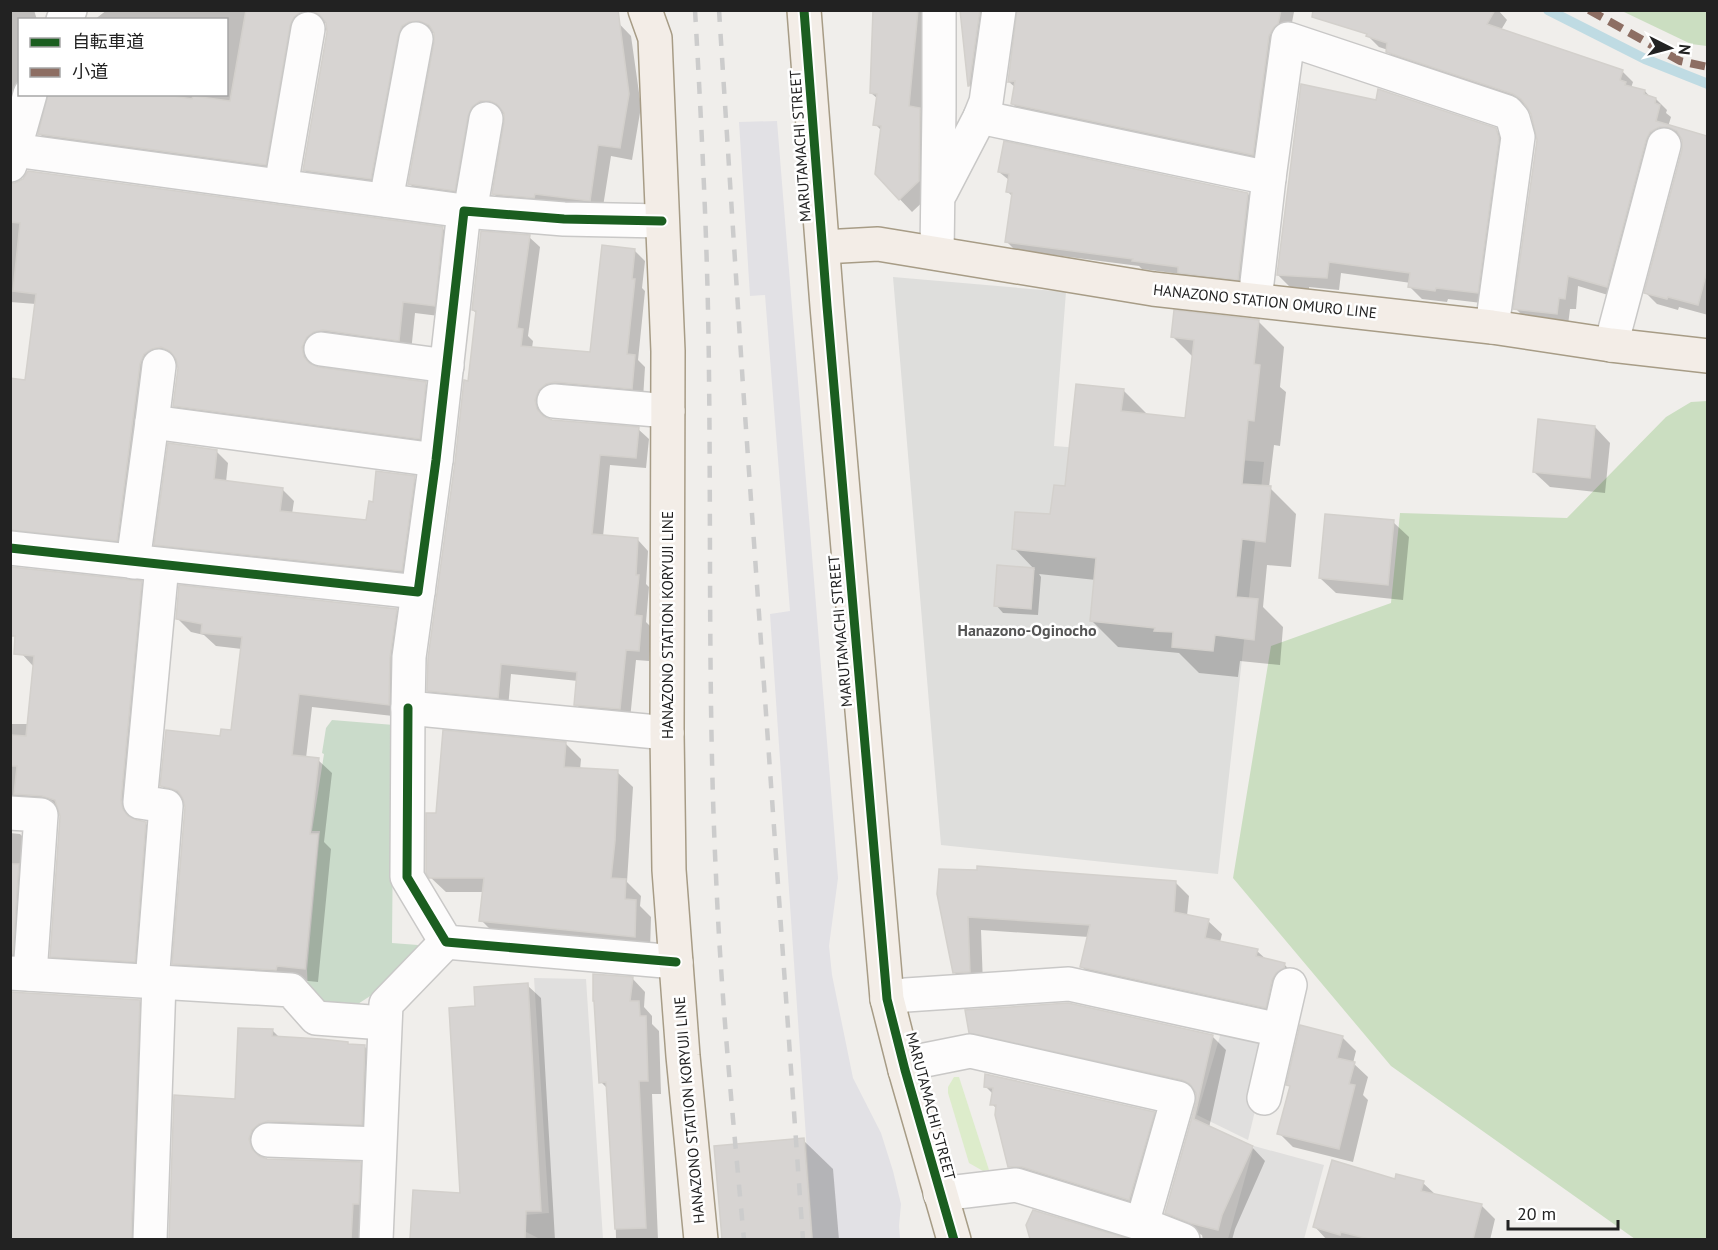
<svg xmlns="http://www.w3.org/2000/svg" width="1718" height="1250" font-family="'PT Sans','Noto Sans JP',sans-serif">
	<rect width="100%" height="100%" fill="#f0eeeb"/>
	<path fill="#dededc" d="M893,277L1066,292L1054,446L1264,462L1218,874L941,845Z"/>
	<path fill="#ddeccb" d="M954,1077H959L989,1170L983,1171L969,1163L948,1093V1087Z"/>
	<g fill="#cbdec1">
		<path d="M1622,11H1707V46L1691,44Z"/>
		<path d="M1707,401V1239H1635L1391,1066L1233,878L1271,646L1391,603L1400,513L1567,518L1666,417L1691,402Z"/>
	</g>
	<path fill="#cadbca" d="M332,720L394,725L392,943L418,945L412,969L347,1011L319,1007L308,992L307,970L320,831H312L324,754L322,753L326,728Z"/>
	<g fill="#e0dfde">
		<path d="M534,978L586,979L603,1239H540L497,1217L549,1213Z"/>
		<path d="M1222,1029L1272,1040L1248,1140L1197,1115Z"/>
		<path d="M1254,1146L1324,1165L1304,1239H1228Z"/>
	</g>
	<path fill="#e2e1e5" d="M777,121L838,878L829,946L832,975L853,1078L881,1133L893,1171L901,1204L899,1226L900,1239H813L770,614L790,611L765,295L750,296L739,122Z"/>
	<g fill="#0003">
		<path d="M10,10H34L37,20H20V94L10,150Z"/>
		<path d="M107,10H606L631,36L641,107L632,160L611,156L602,213L506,206L494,194L506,122L505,114L493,113L467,203L422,196L410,184L436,42L434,33L422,34L383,191L317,182L304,170L328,32L327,23H325L314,24L278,177L52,146L40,134L50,94H226V20H94Z"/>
		<path d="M874,10H931L921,111L932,122L931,194L912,212L876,174L882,131L875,124L878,99L871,93Z"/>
		<path d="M962,10H989L976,93L969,85Z"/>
		<path d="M1036,10H1293L1294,12L1264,166L1024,115L1013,104L1016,88L1009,82Z"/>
		<path d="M1374,10H1498L1507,20L1501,30L1622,71L1633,82L1631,88L1645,91L1651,98L1656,99L1667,110L1666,113L1671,117L1668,127L1708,138V315L1679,307L1678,310L1657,304L1646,293L1684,150V140L1681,137L1670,138L1618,298L1578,286L1576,309H1570L1568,325L1526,319L1515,308L1538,139L1532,113L1526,105L1399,63L1387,51L1388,50L1379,47L1367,35Z"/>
		<path d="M1495,129L1508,142L1490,304L1448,299L1447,302L1422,299L1410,287L1411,283L1341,273L1339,290L1309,287V289L1290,287L1278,275Z"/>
		<path d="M999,172L1248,194L1256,203L1246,287L1188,281L1181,274L1142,269L1139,266L1015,250L1007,242L1013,197L1007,191L1009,180Z"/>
		<path d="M10,184L443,229L455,241L447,317L415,313L411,352L314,360L316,368L425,383L438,396L432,451L187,418L174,405L179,368L178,360L165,361L129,552L10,537V379L26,382L36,304L10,302Z"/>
		<path d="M529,237L540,247L528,336L533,341L532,348L592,353L634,250L645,261L642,288L645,291L638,360L645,367L643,399L545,411L547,419L551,421L638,429L649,439L646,468L610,465L603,537L638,540L648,551L646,584L649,587L646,622L652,628L649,661L636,660L630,719L586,715L576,704L578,681L511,674L508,708L439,701L429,690L469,383L477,314L473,310Z"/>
		<path d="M1258,321L1284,347L1280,387L1286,392L1280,446L1274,445L1269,487L1296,514L1291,567L1267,565L1263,607L1283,627L1280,665L1240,661L1238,677L1199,673L1179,653L1118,647L1092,621L1096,580L1039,574L1041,577L1038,615L1003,613L996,605L999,566L1035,570L1014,548L1052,516L1123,390L1149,416L1187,420L1193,357L1173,337Z"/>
		<path d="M1595,427L1610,443L1605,493L1550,487L1534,472Z"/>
		<path d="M216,451L228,463L226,482L282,489L294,501L292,514L367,522L374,503L414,478L426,489L413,583L168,556L156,544Z"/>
		<path d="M1393,522L1409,537L1403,600L1336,593L1320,578Z"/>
		<path d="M141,582L152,594L132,812L133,820L145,823L156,834L145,972L63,967L52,956L61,816L60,809L55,807L10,809V724H29L33,666L22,654Z"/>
		<path d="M396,610L410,623L402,717L312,707L306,758L318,760L332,773L324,842L331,849L318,982L289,979L187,977L174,963L186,807L185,801L175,799L162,786L221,737L232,731L242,649L216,646L204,635L191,632L177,618Z"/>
		<path d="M566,744L581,759L580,770L617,772L633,787L627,882L641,896L640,906L651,917L650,952L496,935L481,920L484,892H446L430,877L437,815Z"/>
		<path d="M10,833L20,834L31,845L23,965L10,969Z"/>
		<path d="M1175,882L1189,896L1187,916L1208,921L1222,934L1220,942L1257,951L1267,960L1284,964L1297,978L1279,1020L1096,980L1082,967L1089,937L981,930L983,985L968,986L954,972L938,894Z"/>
		<path d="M632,978L645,992L644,1007L652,1016V1024L659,1031L661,1094H652L658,1240H616L615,1192L608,1089L601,1082Z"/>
		<path d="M527,985L541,998L555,1240H412L414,1192L461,1195L476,1008Z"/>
		<path d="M10,993L139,1001L150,1012L142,1240H10Z"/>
		<path d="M272,1030L280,1038L365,1047L376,1058L373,1135L260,1151L262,1159L266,1160L360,1164L371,1175L362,1240H170L175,1097L236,1101Z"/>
		<path d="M970,1032L1212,1036L1226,1050L1209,1128L1252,1147L1265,1161L1235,1229L1232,1240H1203L1202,1235L1180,1226L1166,1212L1198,1103L1197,1093L984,1046Z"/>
		<path d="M1342,1037L1356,1051L1353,1063L1368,1077L1363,1095L1368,1100L1353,1162L1293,1147L1279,1133L1291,1087L1288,1084Z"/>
		<path d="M985,1086L1154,1113L1166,1125L1141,1211L1022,1178L1010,1166L997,1109L992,1104L993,1094Z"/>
		<path d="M803,1140L833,1169L839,1240H723L715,1147Z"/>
		<path d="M1396,1180L1423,1183L1436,1195L1481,1205L1495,1219L1490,1240H1327L1315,1227Z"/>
		<path d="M1034,1212L1124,1240H1031L1028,1225Z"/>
	</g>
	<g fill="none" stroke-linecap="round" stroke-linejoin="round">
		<path stroke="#bfdbe3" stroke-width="10" d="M1548,10L1645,59L1708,84"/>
	</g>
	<g fill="#d7d4d2" stroke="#d3d0cc" stroke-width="1.5">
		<path d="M246,10H311L302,11L294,17L290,26L266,165L38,134L48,94H161L192,99L193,96L230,101Z"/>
		<path d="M311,10H618L629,94L620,148L598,145L590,201L535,194L534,198L492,194L504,122V113L497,104L490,101H480L472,107L468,116L455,191L408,184L434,42V33L429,25L419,21L409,22L402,26L398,36L371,179L303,170L327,32L326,23L320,15Z"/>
		<path d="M873,10H918L909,106L920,108L919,179V181L899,200L875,174L881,126L873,125L877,94L870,93Z"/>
		<path d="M960,10H980L969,86H968Z"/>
		<path d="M1017,10H1281L1278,24L1274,27L1269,36L1253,155L1011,104L1015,81L1008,82Z"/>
		<path d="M1313,10H1495L1487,24L1623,70L1620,80L1626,82L1625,85L1645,90L1644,94L1656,98L1655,103L1660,105L1656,121L1707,136V271L1698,305L1668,297L1667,299L1644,293L1682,150V140L1677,131L1668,127H1659L1650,132L1646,140L1607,287L1568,276L1565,299L1559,298L1557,314L1513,309L1537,140L1531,114L1527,107L1521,99L1513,94L1386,52L1387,43L1366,36L1367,34L1312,17Z"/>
		<path d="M1301,84L1376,100L1378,89L1496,128L1499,138L1478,293L1436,288L1435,291L1408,287L1410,273L1329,262L1327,278L1277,275Z"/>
		<path d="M1004,141L1248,193L1238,280L1178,273V267L1132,261L1133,259L1005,242L1012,193L1006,192L1009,174L998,172Z"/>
		<path d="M28,171L443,227L435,306L403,302L399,341L323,330L314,332L307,337L302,347L304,357L309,363L318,367L426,382L420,439L173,406L178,368L176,359L170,351L161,347L152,349L144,354L140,364L117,541L10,530V378L25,380L36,294L13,291L20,223L10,222V183H15L23,179Z"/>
		<path d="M481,231L530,235L517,328L523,329L521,346L590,352L602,245L635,249L632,279H635L627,354L635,355L632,389L555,382L546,384L539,390L535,400L537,409L543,416L552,420L639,427L636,458L600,455L592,534L638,538L636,575H639L635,615L642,616L639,651L626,650L620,709L574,705L577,672L501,664L498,698L427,691L428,658L455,462L464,380L468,381L476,311L472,310Z"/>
		<path d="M1174,310L1259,320L1254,364L1260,365L1254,421L1248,420L1242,484L1271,486L1265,542L1242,539L1236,597L1258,599L1254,640L1215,635L1213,651L1172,647L1173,632L1154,631L1155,628L1090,621L1096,558L1012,549L1015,512L1050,514L1054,485L1065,486L1076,384L1124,389L1121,411L1185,418L1194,340L1171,337Z"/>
		<path d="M1538,419L1595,426L1590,478L1533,472Z"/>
		<path d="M168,443L217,450L214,479L283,488L280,511L366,520L369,501L373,502L376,471L415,476L402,571L154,545Z"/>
		<path d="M1325,514L1394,520L1388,585L1319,578Z"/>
		<path d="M997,565L1034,568L1031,609L994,606Z"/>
		<path d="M10,567L142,581L121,800L123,809L128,816L137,820L146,822L135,962L50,957L60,816L55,800L42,796L14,794L17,766H11L12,735L26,736L34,656L14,654L15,636H10Z"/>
		<path d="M179,585L397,609L390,657L389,705L299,694L292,755L319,758L310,834H318L305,969L277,966L276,970L172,964L185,807L183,799L178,791L169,788L160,786L166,730L220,736L221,729L231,730L242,637L201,633L202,624L176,619Z"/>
		<path d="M443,730L566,742L564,767L618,770L615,841L611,878L626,879L625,899L636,900L635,937L479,921L484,878H429L426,873V813H436Z"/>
		<path d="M12,864H19L13,954H10V885Z"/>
		<path d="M977,866L1176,881L1174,912L1209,919L1205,938L1258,949L1256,956L1285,963L1284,968L1276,973L1272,980L1266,1008L1080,967L1090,925L968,917L970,972L953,973L937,894L939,869L977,870Z"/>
		<path d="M593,974L633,977L630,1001H639L640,1016H646L648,1081H639L646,1228L615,1229L606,1082L599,1083L594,1001H593Z"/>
		<path d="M528,983L541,1211H526L525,1239H410L413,1190L460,1193L449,1008L475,1006L474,987Z"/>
		<path d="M10,992L140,1000L131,1239H10Z"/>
		<path d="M1068,1003L1213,1035L1194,1119L1253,1146L1222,1215L1218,1230L1190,1223L1165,1213L1196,1103V1093L1190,1084L1182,1080L969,1033L965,1010Z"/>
		<path d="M1300,1025L1343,1036L1337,1058L1355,1062L1349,1084L1355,1085L1339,1149L1277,1134L1290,1086L1286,1085Z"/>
		<path d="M238,1028L273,1029L272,1036L321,1039L348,1042V1044L365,1045L362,1125L268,1121L259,1124L252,1130L249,1139L252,1149L259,1156L267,1159L361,1162L359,1204H353L351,1239H169L174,1095L235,1099Z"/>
		<path d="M985,1074L1155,1112L1129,1200L1022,1167H1008L995,1115L996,1105H990L993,1088L984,1087Z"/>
		<path d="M804,1138L812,1239H722L714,1146Z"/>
		<path d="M1332,1160L1395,1179L1396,1174L1424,1181L1421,1191L1482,1204L1473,1239H1369L1341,1232L1340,1235L1313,1227Z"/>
		<path d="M1033,1210L1129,1239H1030L1026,1225Z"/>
	</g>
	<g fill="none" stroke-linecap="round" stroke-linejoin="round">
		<defs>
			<g id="minor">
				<path d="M63,20L70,10"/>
				<path d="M980,117L1269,178"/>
				<path d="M14,150L464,211L564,219L662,221"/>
				<path d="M10,165L30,94"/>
				<path d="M281,186L308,29"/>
				<path d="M941,192L980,117L986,102L999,10"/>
				<path d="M386,200L416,39"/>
				<path d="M470,212L486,119"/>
				<path d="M937,253L939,107V10"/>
				<path d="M1255,300L1269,178L1288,39L1507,112L1513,119L1518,137L1492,327"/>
				<path d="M1611,345L1664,145"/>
				<path d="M321,349L447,366"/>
				<path d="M554,401L668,411"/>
				<path d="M152,422L159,366"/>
				<path d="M10,548L418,592L436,460L464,211"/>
				<path d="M133,562L152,422L436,460"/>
				<path d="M418,592L409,657L408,708L667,733"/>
				<path d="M408,708L407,877L446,942L676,962"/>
				<path d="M10,813L41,815L30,974"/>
				<path d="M10,973L291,990L316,1018L384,1023"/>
				<path d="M152,982L166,806L140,802L162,565"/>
				<path d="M887,999L906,995L1069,984L1279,1030"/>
				<path d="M905,1070L920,1061L970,1051L1178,1098L1142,1224"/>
				<path d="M1264,1098L1290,985"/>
				<path d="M268,1140L379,1144"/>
				<path d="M940,1194L1016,1185L1142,1224L1183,1240"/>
				<path d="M150,1240L159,982"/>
				<path d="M376,1240L386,1004L446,942"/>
			</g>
			<g id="major">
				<path d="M645,10L655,38L668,351L667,733L669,870L683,1056L701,1240"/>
				<path d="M804,10L827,306L887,999L905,1070L954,1240"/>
				<path d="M823,247L878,244L1153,289L1492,327L1611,345L1708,356"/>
			</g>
		</defs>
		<use href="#minor" stroke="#c9c8c7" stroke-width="36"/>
		<use href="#major" stroke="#a79c86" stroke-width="36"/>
		<use href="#minor" stroke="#fdfcfc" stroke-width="33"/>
		<use href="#major" stroke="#f3ede7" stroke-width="33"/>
		<g stroke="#ccc" stroke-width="4.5" stroke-dasharray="12 12" stroke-linecap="butt">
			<path d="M695,10C702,132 708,253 709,375C711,542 708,709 716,876C721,997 733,1118 744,1240"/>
			<path d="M719,10L743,386L803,1240"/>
		</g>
		<path stroke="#8d6e63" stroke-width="8" stroke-dasharray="15 8" stroke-linecap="butt" d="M1589,10L1680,61L1708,67"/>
		<defs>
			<g id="cycleway">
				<path d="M804,10L827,306L887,999L905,1070L954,1240"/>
				<path d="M10,548L418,592L436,460L464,211L564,219L662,221"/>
				<path d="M408,708L407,877L446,942L676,962"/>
			</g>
		</defs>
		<use href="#cycleway" stroke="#fff" stroke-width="13"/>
		<use href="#cycleway" stroke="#1b5e20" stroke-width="9"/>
	</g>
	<g text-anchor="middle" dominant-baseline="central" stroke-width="5" stroke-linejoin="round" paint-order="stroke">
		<g font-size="15" fill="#222" stroke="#fff">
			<text transform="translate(800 146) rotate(-94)">MARUTAMACHI STREET</text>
			<text transform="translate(1265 301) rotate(6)">HANAZONO STATION OMURO LINE</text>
			<text transform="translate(667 625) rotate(-90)">HANAZONO STATION KORYUJI LINE</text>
			<text transform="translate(840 631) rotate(-95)">MARUTAMACHI STREET</text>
			<text transform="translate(931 1106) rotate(75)">MARUTAMACHI STREET</text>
			<text transform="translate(689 1110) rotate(-95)">HANAZONO STATION KORYUJI LINE</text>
		</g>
		<g font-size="16" font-weight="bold" fill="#555" stroke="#fff">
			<text x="1027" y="630">Hanazono-Oginocho</text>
		</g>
	</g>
	<rect width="1718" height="1250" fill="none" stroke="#222222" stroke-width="24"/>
	<rect x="18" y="18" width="210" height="78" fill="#ffffff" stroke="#a7a7a7" stroke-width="1.5"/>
	<rect x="30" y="38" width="30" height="9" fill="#1b5e20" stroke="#a7a7a7" stroke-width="1.5"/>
	<text x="72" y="48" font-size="18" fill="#222222">自転車道</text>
	<rect x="30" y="68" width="30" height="9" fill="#8d6e63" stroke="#a7a7a7" stroke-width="1.5"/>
	<text x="72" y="78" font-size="18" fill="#222222">小道</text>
	<g transform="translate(1670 48) rotate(96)" stroke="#ffffff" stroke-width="4.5" paint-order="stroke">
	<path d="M0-4.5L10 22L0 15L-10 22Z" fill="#222222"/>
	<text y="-9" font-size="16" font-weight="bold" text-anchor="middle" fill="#222222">N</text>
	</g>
	<path d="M1508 1220v9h110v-9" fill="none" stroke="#222222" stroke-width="3"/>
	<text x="1517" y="1220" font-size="18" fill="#222222" stroke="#ffffff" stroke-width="4.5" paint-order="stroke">20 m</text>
</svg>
